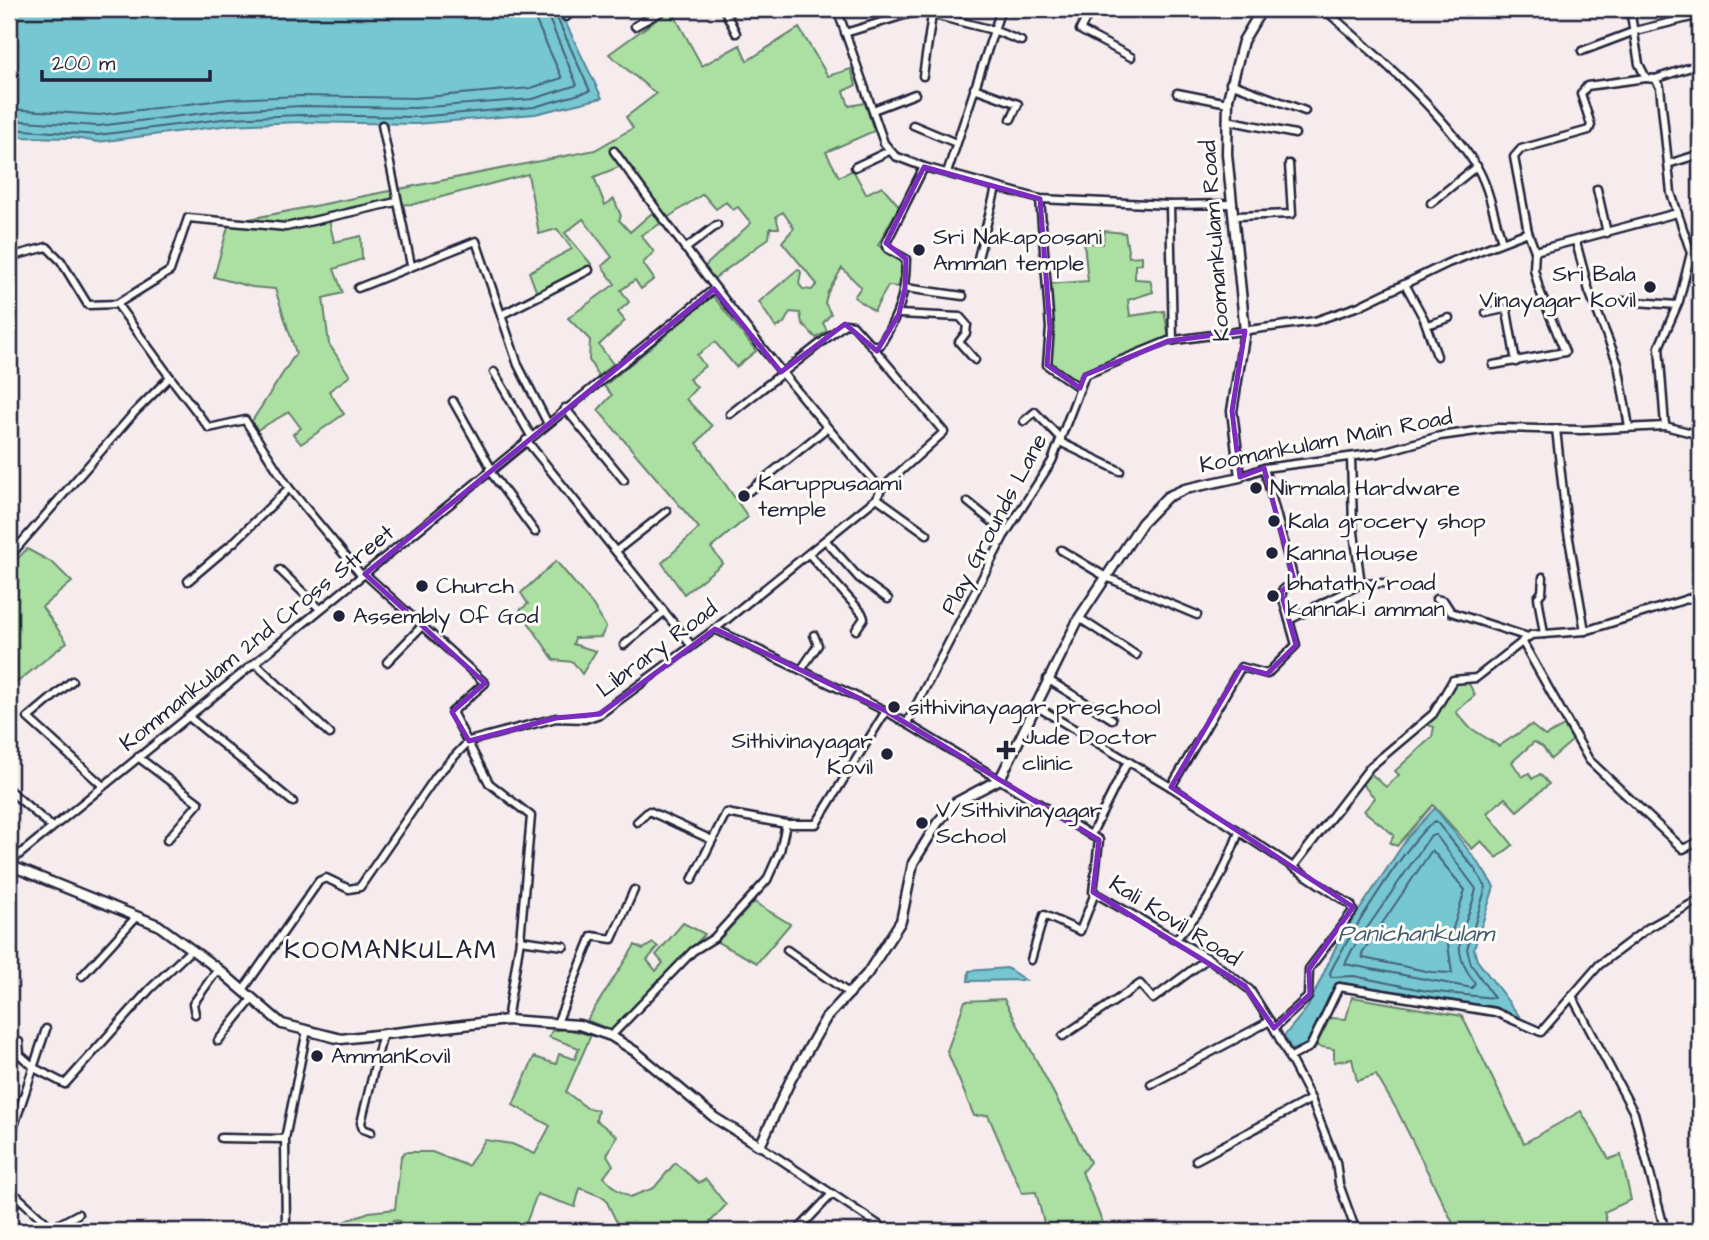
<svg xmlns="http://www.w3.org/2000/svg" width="1709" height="1240" font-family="'Architects Daughter',sans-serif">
	<rect width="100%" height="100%" fill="#f6ecee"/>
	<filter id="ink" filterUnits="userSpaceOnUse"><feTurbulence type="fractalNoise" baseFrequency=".0143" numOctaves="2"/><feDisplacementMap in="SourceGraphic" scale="14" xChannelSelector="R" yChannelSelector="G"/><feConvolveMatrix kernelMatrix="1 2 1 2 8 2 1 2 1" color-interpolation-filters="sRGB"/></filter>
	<g filter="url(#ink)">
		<g fill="#abe0a2" stroke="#66816e" stroke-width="2">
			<path d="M671,9L702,66L740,45L747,61L799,28L828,76L851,69L856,85L844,91L849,106L865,103L874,131L826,152L839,177L853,170L866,194L882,186L899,206L878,245L902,259V287L888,286L874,311L854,297L861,287L842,268L828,292L825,303L831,314L823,323L827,331L816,338L802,323L800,313L790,312L784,323L776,328L759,302L798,269L801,272L799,284L803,289L812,290L817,284L782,242L794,228L783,212L776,216L779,228H770L769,238L712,280L703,268L751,223L738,207L733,210L726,202L716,209L703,194L667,218L626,164L594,177L605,205L614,199L621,216L619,220L630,232L653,212L660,224L641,235L654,252L643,263L654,279L641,289L635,280L621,290L629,302L618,312L625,321L599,345L613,364L598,376L589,360L590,340L568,318L615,284L602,266L612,257L583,219L565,233L592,265L537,293L529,272L572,249L557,229L539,234L528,174L415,204L356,206L272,228L292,229L329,220L334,242L361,236L362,259L334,269L343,293L323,298L329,344L350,376L329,391L344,414L301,444L293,434L301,428L289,412L257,430L252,421L296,353L275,289L252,287L214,277L229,223L595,150L633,128L626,117L656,94L609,54Z"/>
			<path d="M1104,231L1125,233L1129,257L1142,256V263L1135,265V279L1150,280L1153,292L1128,300L1130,316L1164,311L1169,337L1080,375L1078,382L1052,363L1049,284L1088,281L1084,243L1103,244Z"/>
			<path d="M713,296L756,351L736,367L715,342L697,355L705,366L689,379L697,387L686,399L712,426L697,443L748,517L711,548L723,563L684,594L662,563L699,528L598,410L612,395L604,386Z"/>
			<path d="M27,549L53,563L72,582L42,607L67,642L9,689V567Z"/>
			<path d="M556,561L593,605L606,627L601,637L575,638L573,644L596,651L582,674L573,662L554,660L520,610L528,604L521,593Z"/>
			<path d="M1468,682L1475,695L1456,712L1469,727L1499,746L1531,725L1545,736L1564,726L1573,740L1551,759L1543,747L1534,742L1512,762L1522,777L1529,773L1532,779L1540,774L1549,784L1517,811L1505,798L1487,813L1513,845L1497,858L1481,841L1472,849L1433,805L1397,846L1390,843L1394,835L1364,811L1375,798L1361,783L1370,773L1386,787L1399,775L1395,771L1432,737L1434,727L1428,725L1455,683Z"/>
			<path d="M754,902L790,924L757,963L717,942Z"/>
			<path d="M683,923L705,934L618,1025L610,1030L587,1020L635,945L643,949L653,943L658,947L647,960L656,971L663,963L656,955Z"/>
			<path d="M1352,997L1462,1016L1524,1143L1581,1111L1609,1159L1621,1155L1631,1200L1604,1212L1609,1231H1425L1453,1223L1397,1110L1376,1075L1357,1081L1352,1059L1334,1062V1049L1316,1046L1330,1018L1346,1019Z"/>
			<path d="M1004,999L1090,1162L1082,1172L1106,1231H1046L1036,1192L1022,1193L988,1115L974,1116L947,1051L965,1001Z"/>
			<path d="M566,1029L591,1035L566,1092L587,1108L598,1110L596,1120L617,1136L607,1155L613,1165L604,1177L616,1189L630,1197L654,1188L675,1163L699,1183L706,1179L726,1205L702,1231H621L605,1198L580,1188L575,1207L537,1194L523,1231H447L438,1228L436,1231H399L400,1221L393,1220L392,1231H337L335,1225L369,1212L395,1209L401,1157L405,1152H432L468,1166L485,1140L512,1144L535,1154L550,1126L513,1105L534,1057L556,1064L559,1054L575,1059L579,1048L549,1037L552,1031Z"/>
		</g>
		<g fill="#77c7d2" stroke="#558596" stroke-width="2">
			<path d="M9,9H559L602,98L535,114L416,124L301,122L230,125L98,142L74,138L15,137L9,135Z"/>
			<path d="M1435,808L1480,865L1494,887L1474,949L1477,960L1523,1021L1494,1007L1339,982L1307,1045L1292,1050L1284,1036L1308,1007L1338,942L1408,837Z"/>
			<path d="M1007,968L1025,980L968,981L969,971Z"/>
		</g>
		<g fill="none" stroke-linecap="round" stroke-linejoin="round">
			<g stroke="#446477" stroke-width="2">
				<path d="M9,109L99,115L229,99L301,96L415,98L531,88L562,78L536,21L534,9"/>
				<path d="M9,120L98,126L229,110L301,106L415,108L533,99L577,85L545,9"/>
				<path d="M9,129L98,135L230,118L301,115L416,117L534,107L590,91L553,9"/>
				<path d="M1436,821L1474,868L1486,887L1467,949L1471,964L1494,998L1427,991L1354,976L1331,977L1330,973C1341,948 1416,827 1436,821Z"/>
				<path d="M1431,835H1436L1476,889C1467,931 1445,943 1475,983L1472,988L1345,964L1352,950Z"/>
				<path d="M1432,850L1465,890L1448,944L1452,973L1431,972L1363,958L1362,953Z"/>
			</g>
			<defs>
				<g id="minor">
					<path d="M724,9L736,33"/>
					<path d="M837,9L884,143L895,156L924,167L1040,199L1170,205L1233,204"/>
					<path d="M1091,9L1080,30L1131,57"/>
					<path d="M1324,9C1377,56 1436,105 1475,164C1489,185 1494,218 1502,241"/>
					<path d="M1630,9L1639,64L1646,78L1655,79L1660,87L1671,193L1691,253"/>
					<path d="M566,17L574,9"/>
					<path d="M635,26L666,9"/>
					<path d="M845,33L918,11L993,30L1021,41"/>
					<path d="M1582,51L1635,31L1700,15"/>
					<path d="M923,76L932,15"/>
					<path d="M1655,79L1700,64"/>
					<path d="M1230,83L1305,111"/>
					<path d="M974,88L1018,104L1011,119"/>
					<path d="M1177,93L1228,103"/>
					<path d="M873,110L915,94"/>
					<path d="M1227,120L1295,134"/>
					<path d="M382,125L411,265"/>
					<path d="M913,125L956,143"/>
					<path d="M614,151C698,268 785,382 881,489"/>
					<path d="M1668,164L1700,154"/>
					<path d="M855,167L889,151"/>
					<path d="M947,173L1001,9"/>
					<path d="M1597,189L1607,233"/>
					<path d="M1040,199L1050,328L1047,365L1080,388"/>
					<path d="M1431,203L1477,166"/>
					<path d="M1170,205L1173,341"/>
					<path d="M1235,216L1292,214L1289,164"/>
					<path d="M1528,232L1514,157L1521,149L1589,130L1591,125L1581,94L1587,86L1646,78"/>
					<path d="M1576,242L1589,291L1618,364L1629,427"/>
					<path d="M685,249L717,225"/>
					<path d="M9,257L47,247L61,261L88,305L117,304L170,271L188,218L286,227L396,202"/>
					<path d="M978,258L996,188"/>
					<path d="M1405,284L1424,319L1437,356"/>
					<path d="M358,288L476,241L518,365L547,422"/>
					<path d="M905,288L963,296"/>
					<path d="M1623,301L1677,305"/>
					<path d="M117,304L170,377"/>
					<path d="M1486,313L1504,309L1507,311L1516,362"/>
					<path d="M899,314L960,317L967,325L966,333L959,342L975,360"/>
					<path d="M501,315L589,270"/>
					<path d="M1427,325L1449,318"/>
					<path d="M1493,365L1565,352L1539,289L1534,269L1535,251"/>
					<path d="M494,372L531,436"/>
					<path d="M453,401L491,468"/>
					<path d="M565,408L624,480"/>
					<path d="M730,414L845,324L853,325L871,345H880C900,313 905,296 906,259L888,249L886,243L924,167"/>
					<path d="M1024,421L1035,412L1061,439"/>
					<path d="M1665,426L1700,435"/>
					<path d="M1556,429L1567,527L1585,631"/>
					<path d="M526,440L691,645"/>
					<path d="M1060,442L1120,471"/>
					<path d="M1351,457L1353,525L1361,584"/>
					<path d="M489,470L535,532"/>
					<path d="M1240,477L1264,468L1379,453L1440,436L1498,428L1582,430L1665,426L1659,347L1679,301L1691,253L1700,251"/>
					<path d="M749,491L827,428"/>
					<path d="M877,498L927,534"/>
					<path d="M968,502L1006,533"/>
					<path d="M826,541L859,578L888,599"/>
					<path d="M1061,550L1106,577L1197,615"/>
					<path d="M616,551L667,511"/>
					<path d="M809,554L862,613L864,618L856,630"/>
					<path d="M9,557L134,413L170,377L209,428L245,420L289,488L362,576"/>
					<path d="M280,570L319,608"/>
					<path d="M365,574L485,683L452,712L489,783L531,816L520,940L507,1020"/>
					<path d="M1543,577L1542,592L1538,597L1544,634"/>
					<path d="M188,581L234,542L289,488"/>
					<path d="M1436,599L1444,601L1451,612L1528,637"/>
					<path d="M1079,618L1136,655"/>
					<path d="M1289,620L1361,584L1385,583"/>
					<path d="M715,629L886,711L1099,840L1093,892L1208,958L1250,990L1274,1028L1311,1099L1336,1162L1339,1184L1356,1231"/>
					<path d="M1522,641L1589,760L1683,849L1700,841"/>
					<path d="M624,645L664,612"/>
					<path d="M387,662L422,626"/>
					<path d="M255,663L330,734"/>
					<path d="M801,670L818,645L814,635"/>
					<path d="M1047,679L1112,719"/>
					<path d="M72,681L28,718L102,785"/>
					<path d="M1034,705L1171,787L1293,867L1370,767L1433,714L1453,680L1476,678L1531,635L1585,631L1700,595"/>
					<path d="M190,718L293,802"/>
					<path d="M907,723L1004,536L1052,461L1085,375L1168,341L1315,321L1359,306L1448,263L1528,232L1535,251L1677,213"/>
					<path d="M138,757L199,803L167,840"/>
					<path d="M1171,787L1241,667L1267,674L1296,645L1281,592L1294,580L1264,468"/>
					<path d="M9,790L52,827"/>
					<path d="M637,822L649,811L712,840"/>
					<path d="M1091,835L1128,761"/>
					<path d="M9,863L714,289"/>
					<path d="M692,880L726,813L786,824"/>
					<path d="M1176,939C1211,901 1221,879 1239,832"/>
					<path d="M520,940L564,946"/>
					<path d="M787,950L850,994"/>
					<path d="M1031,960L1044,915L1080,931L1095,893"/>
					<path d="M82,976L137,916"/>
					<path d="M243,990L319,881L326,878L349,889L360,887L437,775L469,741L556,718L585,719L600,714L715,629L877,498L881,489L944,432L871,345"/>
					<path d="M1572,996L1634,1113L1665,1231"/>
					<path d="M195,1014L193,1004L218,969"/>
					<path d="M557,1023L592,936L612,939L634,890"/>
					<path d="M1274,1028L1308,997L1309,969L1353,911L1351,905L1293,867"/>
					<path d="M611,1036L693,951L714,938L767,880L780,851L786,824H816L886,711"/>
					<path d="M1063,1036L1140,984L1153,999L1208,958"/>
					<path d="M218,1041L253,998"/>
					<path d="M19,1042L20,1055L36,1069L65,1084L150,989L191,950"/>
					<path d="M1289,1058L1310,1047L1339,987L1495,1012L1541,1032L1599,965L1648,928L1700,899"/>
					<path d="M1151,1084L1270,1021"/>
					<path d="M371,1132L363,1129L361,1123L382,1037"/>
					<path d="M221,1138L285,1139"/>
					<path d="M9,1141L46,1029"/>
					<path d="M760,1146L888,1231"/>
					<path d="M1196,1160L1311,1099"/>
					<path d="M9,1193L18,1197L9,1216"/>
					<path d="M18,1197L52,1228L78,1214"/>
					<path d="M286,1231L285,1139L307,1030"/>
					<path d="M797,1231L832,1194"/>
				</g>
				<path id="tertiary" d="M9,865L158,925L218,969L282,1024L341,1039L507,1020L579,1025L611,1036L636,1052L715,1118L760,1146L791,1079L826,1018L867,974L901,921L913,863L938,822L955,803L1000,779L1079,618L1142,523L1167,497L1185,489L1240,477L1232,411L1245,331L1227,154L1228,99L1243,41L1262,9"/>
			</defs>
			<use href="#minor" stroke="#22223b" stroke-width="11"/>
			<use href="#tertiary" stroke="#22223b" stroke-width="13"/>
			<use href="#minor" stroke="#fdfcf7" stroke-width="6"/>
			<use href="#tertiary" stroke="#fdfcf7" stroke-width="8"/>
		</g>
	</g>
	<path fill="none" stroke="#7b2cbf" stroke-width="5" stroke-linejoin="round" d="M924,167L1040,199L1050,328L1047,365L1080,388L1085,375L1168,341L1245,331L1232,411L1240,477L1264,468L1294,580L1281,592L1296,645L1267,674L1241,667L1171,787L1353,907L1309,969L1310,994L1274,1028L1245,986L1093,892L1099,840L886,711L715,629L600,714L556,718L469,741L452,712L485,683L365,574L714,289L781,372L845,324L877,351L899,314L905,288L906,259L886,243Z"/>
	<g fill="#22223b" stroke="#fdfcf7" stroke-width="2.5">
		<circle cx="919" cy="250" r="7"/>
		<circle cx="1650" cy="287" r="7"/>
		<circle cx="1256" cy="488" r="7"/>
		<circle cx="744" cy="496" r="7"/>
		<circle cx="1274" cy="521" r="7"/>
		<circle cx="1272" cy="553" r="7"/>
		<circle cx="422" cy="586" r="7"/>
		<circle cx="1273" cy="596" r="7"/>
		<circle cx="339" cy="616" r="7"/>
		<circle cx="894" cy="707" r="7"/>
		<path d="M1002.5 739.5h7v7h7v7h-7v7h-7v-7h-7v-7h7z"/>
		<circle cx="887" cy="754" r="7"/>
		<circle cx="922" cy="823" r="7"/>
		<circle cx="317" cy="1056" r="7"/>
	</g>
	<g text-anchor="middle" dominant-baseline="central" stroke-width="6" stroke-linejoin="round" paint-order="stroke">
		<g font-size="23" fill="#22223b" stroke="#fdfcf7" text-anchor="start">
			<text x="933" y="237">Sri Nakapoosani<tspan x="933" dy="26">Amman temple</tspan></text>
			<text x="1636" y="274" text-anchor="end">Sri Bala<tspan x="1636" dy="26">Vinayagar Kovil</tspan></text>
			<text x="758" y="483">Karuppusaami<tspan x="758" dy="26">temple</tspan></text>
			<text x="1270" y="488">Nirmala Hardware</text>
			<text x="1288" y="521">Kala grocery shop</text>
			<text x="1286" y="553">Kanna House</text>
			<text x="1287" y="583">bhatathy road<tspan x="1287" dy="26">kannaki amman</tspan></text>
			<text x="436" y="586">Church</text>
			<text x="353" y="616">Assembly Of God</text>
			<text x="908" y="707">sithivinayagar preschool</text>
			<text x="1022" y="737">Jude Doctor<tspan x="1022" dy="26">clinic</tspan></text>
			<text x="873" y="741" text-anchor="end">Sithivinayagar<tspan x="873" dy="26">Kovil</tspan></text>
			<text x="936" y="810">V/Sithivinayagar<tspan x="936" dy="26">School</tspan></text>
			<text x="331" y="1056">AmmanKovil</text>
		</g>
		<g font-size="23" fill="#22223b" stroke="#fdfcf7">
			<text transform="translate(1215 241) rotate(-94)">Koomankulam Road</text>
			<text transform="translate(1326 441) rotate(-11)">Koomankulam Main Road</text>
			<text transform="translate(994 524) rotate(-62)">Play Grounds Lane</text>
			<text transform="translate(257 638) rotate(-39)">Kommankulam 2nd Cross Street</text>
			<text transform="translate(657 649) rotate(-37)">Library Road</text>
			<text transform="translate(1175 921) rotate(32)">Kali Kovil Road</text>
		</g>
		<g font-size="24" font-style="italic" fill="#405c70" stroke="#fdfcf7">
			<text x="1416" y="934">Panichankulam</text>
		</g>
		<g font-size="26" letter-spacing="2" fill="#22223b" stroke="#fdfcf7">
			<text x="391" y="950">KOOMANKULAM</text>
		</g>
	</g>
	<rect width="1709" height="1240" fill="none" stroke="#fdfcf7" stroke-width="35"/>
	<rect x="18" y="18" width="1674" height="1205" fill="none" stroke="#22223b" stroke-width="2.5" filter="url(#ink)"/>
	<path d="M42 70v10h168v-10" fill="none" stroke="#22223b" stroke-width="3.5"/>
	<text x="52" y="70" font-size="21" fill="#22223b" stroke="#fdfcf7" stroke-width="5" paint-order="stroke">200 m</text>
</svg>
